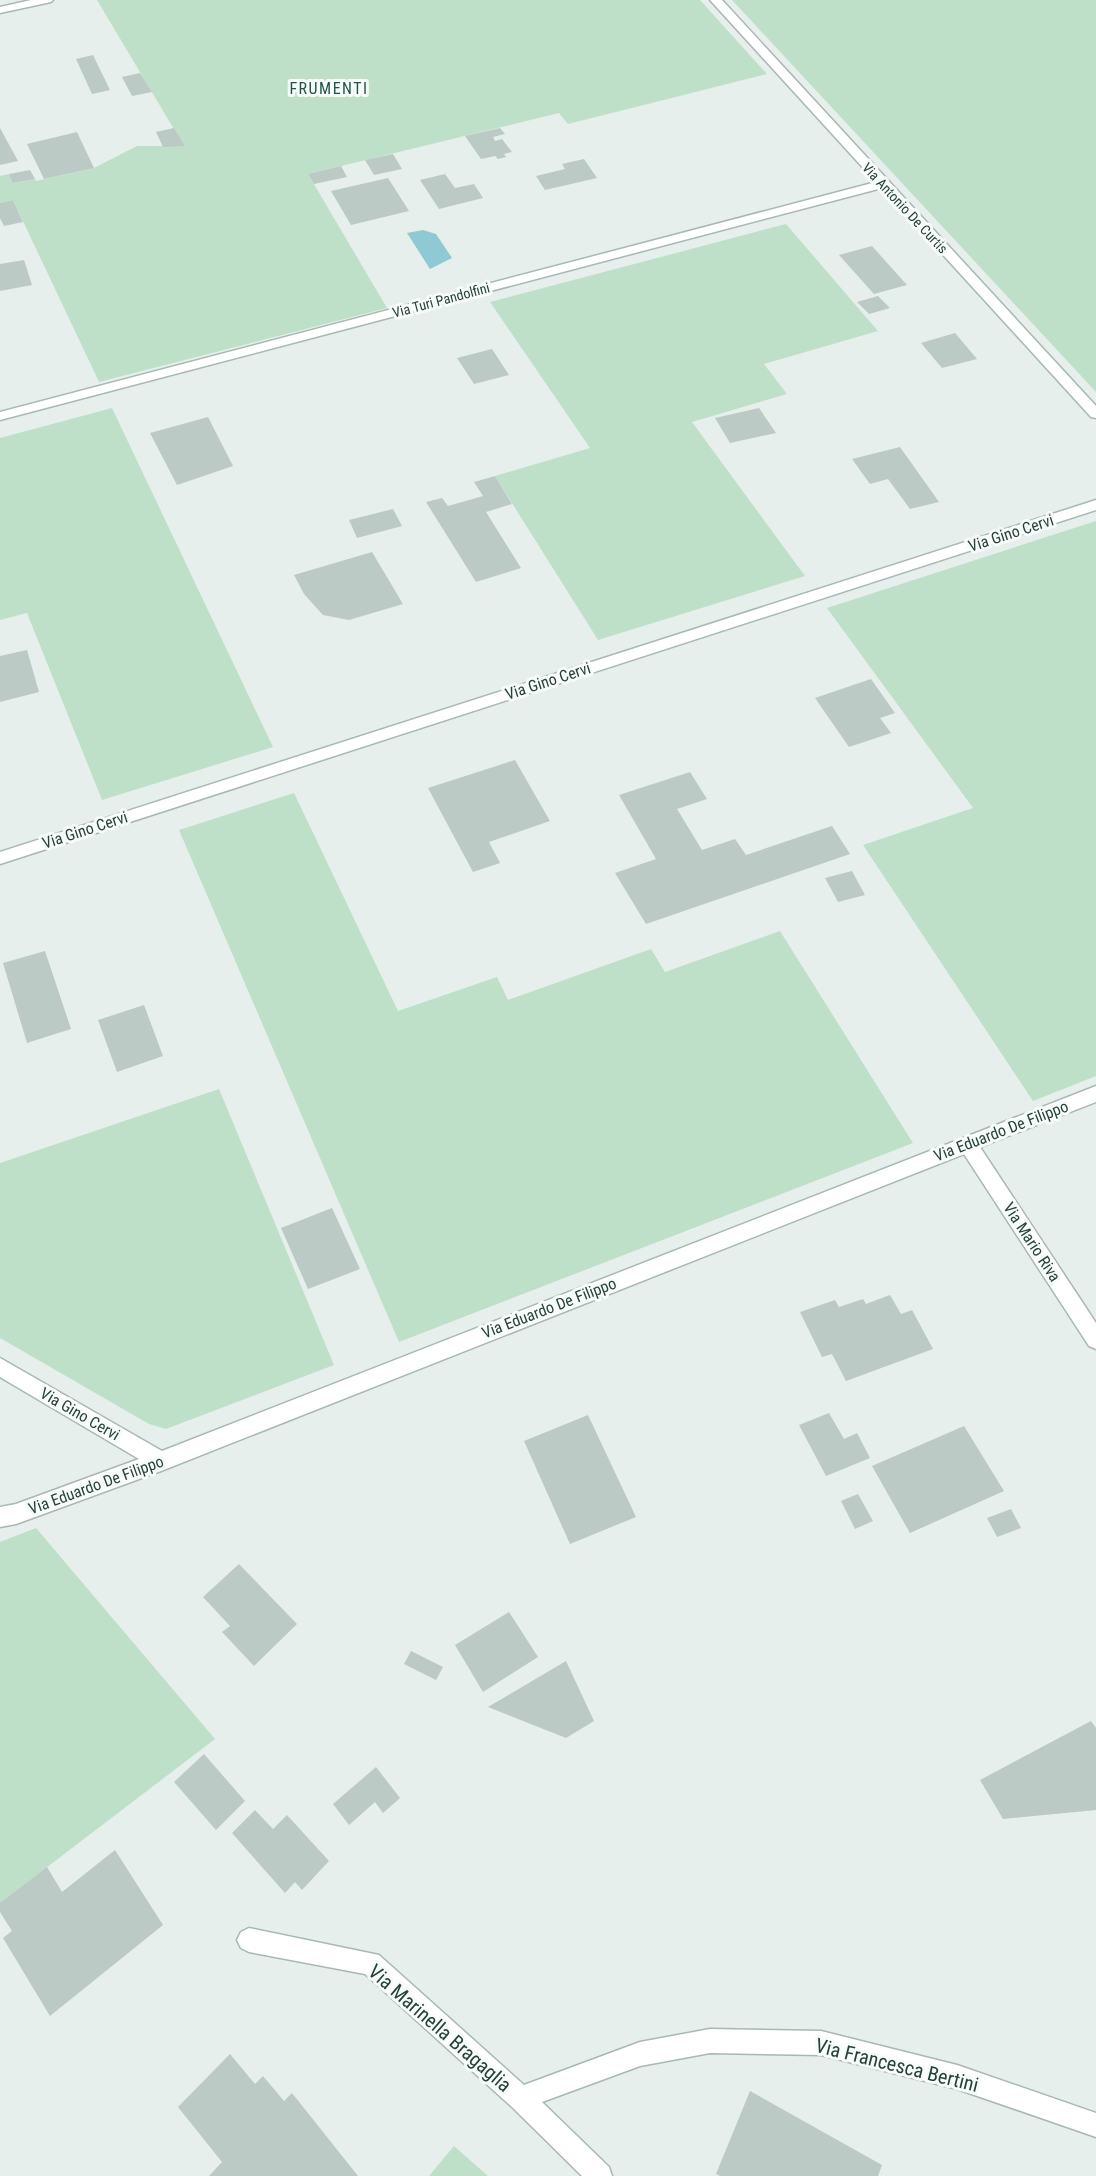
<svg xmlns="http://www.w3.org/2000/svg" width="1096" height="2176" font-family="'Roboto Condensed',sans-serif">
	<rect width="100%" height="100%" fill="#e6efeb"/>
	<g fill="#bfe0c8">
		<path d="M97,0H700L767,74L568,124L559,113L308,174L387,308L99,382L13,200L0,203V176L9,174L14,183L35,179L36,181L94,168L137,146H184Z"/>
		<path d="M732,0H1096V392Z"/>
		<path d="M786,224L878,331L764,364L787,394L692,422L805,576L598,640L495,476L590,448L490,302Z"/>
		<path d="M112,408L273,747L102,800L27,613L0,620V438Z"/>
		<path d="M1096,521V1076L1033,1101L863,845L973,808L827,608Z"/>
		<path d="M294,793L398,1011L497,977L508,1000L651,949L665,972L780,931L913,1143L399,1342L179,830Z"/>
		<path d="M219,1089L334,1365L166,1429L149,1424L0,1338V1163Z"/>
		<path d="M36,1528L215,1739L0,1903V1542Z"/>
		<path d="M454,2146L488,2176H429Z"/>
	</g>
	<path fill="#8ec9d4" d="M423,230L436,234L452,258L430,269L407,233Z"/>
	<g fill="#bbcac4">
		<path d="M93,55L110,90L92,94L76,59Z"/>
		<path d="M140,73L152,92L132,96L122,77Z"/>
		<path d="M0,128L18,161L0,165Z"/>
		<path d="M174,128L185,146L163,147L156,132Z"/>
		<path d="M500,128L505,134L493,137L495,141L502,139L512,152L504,154L506,157L498,159L495,156L481,159L465,136Z"/>
		<path d="M77,132L94,168L44,179L27,144Z"/>
		<path d="M393,154L402,169L374,175L365,160Z"/>
		<path d="M584,159L597,178L545,190L536,176L565,169L562,164Z"/>
		<path d="M341,166L347,177L314,184L308,174Z"/>
		<path d="M30,170L35,179L13,183L9,174Z"/>
		<path d="M445,174L455,188L474,184L483,198L439,209L420,180Z"/>
		<path d="M388,178L409,211L351,225L331,191Z"/>
		<path d="M13,200L23,222L4,226L0,218V203Z"/>
		<path d="M872,246L898,275L907,285L874,294L839,255Z"/>
		<path d="M24,260L32,285L0,291V264Z"/>
		<path d="M878,296L890,308L869,314L857,302Z"/>
		<path d="M955,333L977,359L942,368L921,343Z"/>
		<path d="M492,349L509,375L474,384L457,358Z"/>
		<path d="M759,408L776,433L730,443L715,418Z"/>
		<path d="M208,417L233,466L177,485L150,433Z"/>
		<path d="M900,447L939,502L910,509L888,479L870,484L852,459Z"/>
		<path d="M495,476L512,504L486,512L521,568L476,582L426,502L442,498L448,506L483,496L474,482Z"/>
		<path d="M393,509L402,526L357,538L349,520Z"/>
		<path d="M372,552L403,604L349,620L323,615L304,594L294,575Z"/>
		<path d="M27,650L39,692L0,702V656Z"/>
		<path d="M871,679L895,713L880,718L891,733L849,747L815,698Z"/>
		<path d="M515,760L550,821L489,842L500,863L473,872L428,788Z"/>
		<path d="M690,772L707,799L677,809L702,850L735,839L746,855L832,826L850,854L646,924L615,873L656,859L619,795Z"/>
		<path d="M852,871L865,895L838,902L825,878Z"/>
		<path d="M45,951L71,1029L27,1043L3,963Z"/>
		<path d="M144,1005L163,1056L117,1072L98,1020Z"/>
		<path d="M332,1208L360,1269L308,1289L281,1228Z"/>
		<path d="M890,1295L901,1314L912,1310L933,1349L846,1381L832,1354L822,1357L800,1312L835,1300L839,1307L863,1299L866,1304Z"/>
		<path d="M829,1413L844,1439L857,1433L870,1458L826,1476L799,1425Z"/>
		<path d="M588,1415L636,1517L570,1544L524,1441Z"/>
		<path d="M964,1426L1004,1491L910,1533L872,1466Z"/>
		<path d="M858,1494L873,1521L855,1529L841,1501Z"/>
		<path d="M1011,1509L1021,1528L997,1537L987,1518Z"/>
		<path d="M239,1564L297,1624L254,1666L222,1632L230,1626L203,1597Z"/>
		<path d="M509,1612L538,1657L483,1692L455,1645Z"/>
		<path d="M411,1651L443,1667L436,1680L404,1664Z"/>
		<path d="M566,1661L594,1721L566,1738L488,1707Z"/>
		<path d="M1091,1721L1096,1728V1810L1003,1819L980,1780Z"/>
		<path d="M204,1754L245,1801L216,1830L174,1782Z"/>
		<path d="M376,1767L400,1798L383,1813L375,1802L349,1825L333,1804Z"/>
		<path d="M255,1810L273,1829L287,1815L329,1861L302,1890L295,1882L285,1893L232,1833Z"/>
		<path d="M115,1850L163,1925L50,2016L3,1938L12,1931L0,1912V1903L47,1867L62,1892Z"/>
		<path d="M230,2054L255,2084L263,2076L284,2101L292,2093L358,2176H209L222,2162L178,2107Z"/>
		<path d="M750,2091L882,2165L878,2176H720L716,2174Z"/>
	</g>
	<g fill="none" stroke-linecap="round" stroke-linejoin="round">
		<defs>
			<g id="minor">
				<path d="M31,0H53L51,2L0,13V7Z"/>
				<path d="M710,0H722L1096,406V418L1091,417L882,188L0,420V412L876,182Z"/>
				<path d="M1096,500V510L0,864V852Z"/>
				<path d="M1096,1086V1102L980,1147L1096,1323V1349L1089,1346L964,1154L161,1471L16,1524L0,1527V1507L16,1504L139,1459L0,1377V1358L162,1451Z"/>
				<path d="M249,1928L379,1955L524,2085L640,2042L710,2029L821,2031L957,2065L1096,2113V2137L957,2089L821,2055L710,2053L640,2066L542,2102L609,2167L612,2176H582L512,2107L365,1974L249,1952L241,1948L237,1940L241,1932Z"/>
			</g>
		</defs>
		<use href="#minor" stroke="#a8b8b2" stroke-width="3"/>
		<use href="#minor" fill="#fff" fill-rule="evenodd"/>
	</g>
	<g text-anchor="middle" dominant-baseline="central" stroke-width="6" stroke-linejoin="round" paint-order="stroke">
		<g font-size="14" fill="#24423a" stroke="#f7fbf9">
			<text transform="translate(905 208) rotate(47)">Via Antonio De Curtis</text>
			<text transform="translate(441 300) rotate(-15)">Via Turi Pandolfini</text>
		</g>
		<g font-size="16" letter-spacing="1.5" fill="#1f5548" stroke="#f7fbf9">
			<text x="329" y="88">FRUMENTI</text>
		</g>
		<g font-size="16" fill="#24423a" stroke="#f7fbf9">
			<text transform="translate(1011 533) rotate(-18)">Via Gino Cervi</text>
			<text transform="translate(548 681) rotate(-18)">Via Gino Cervi</text>
			<text transform="translate(85 830) rotate(-18)">Via Gino Cervi</text>
			<text transform="translate(1001 1131) rotate(-21)">Via Eduardo De Filippo</text>
			<text transform="translate(1032 1242) rotate(57)">Via Mario Riva</text>
			<text transform="translate(549 1308) rotate(-21)">Via Eduardo De Filippo</text>
			<text transform="translate(80 1414) rotate(30)">Via Gino Cervi</text>
			<text transform="translate(96 1485) rotate(-20)">Via Eduardo De Filippo</text>
		</g>
		<g font-size="20" fill="#24423a" stroke="#f7fbf9">
			<text transform="translate(440 2028) rotate(41)">Via Marinella Bragaglia</text>
			<text transform="translate(897 2065) rotate(14)">Via Francesca Bertini</text>
		</g>
	</g>
</svg>
